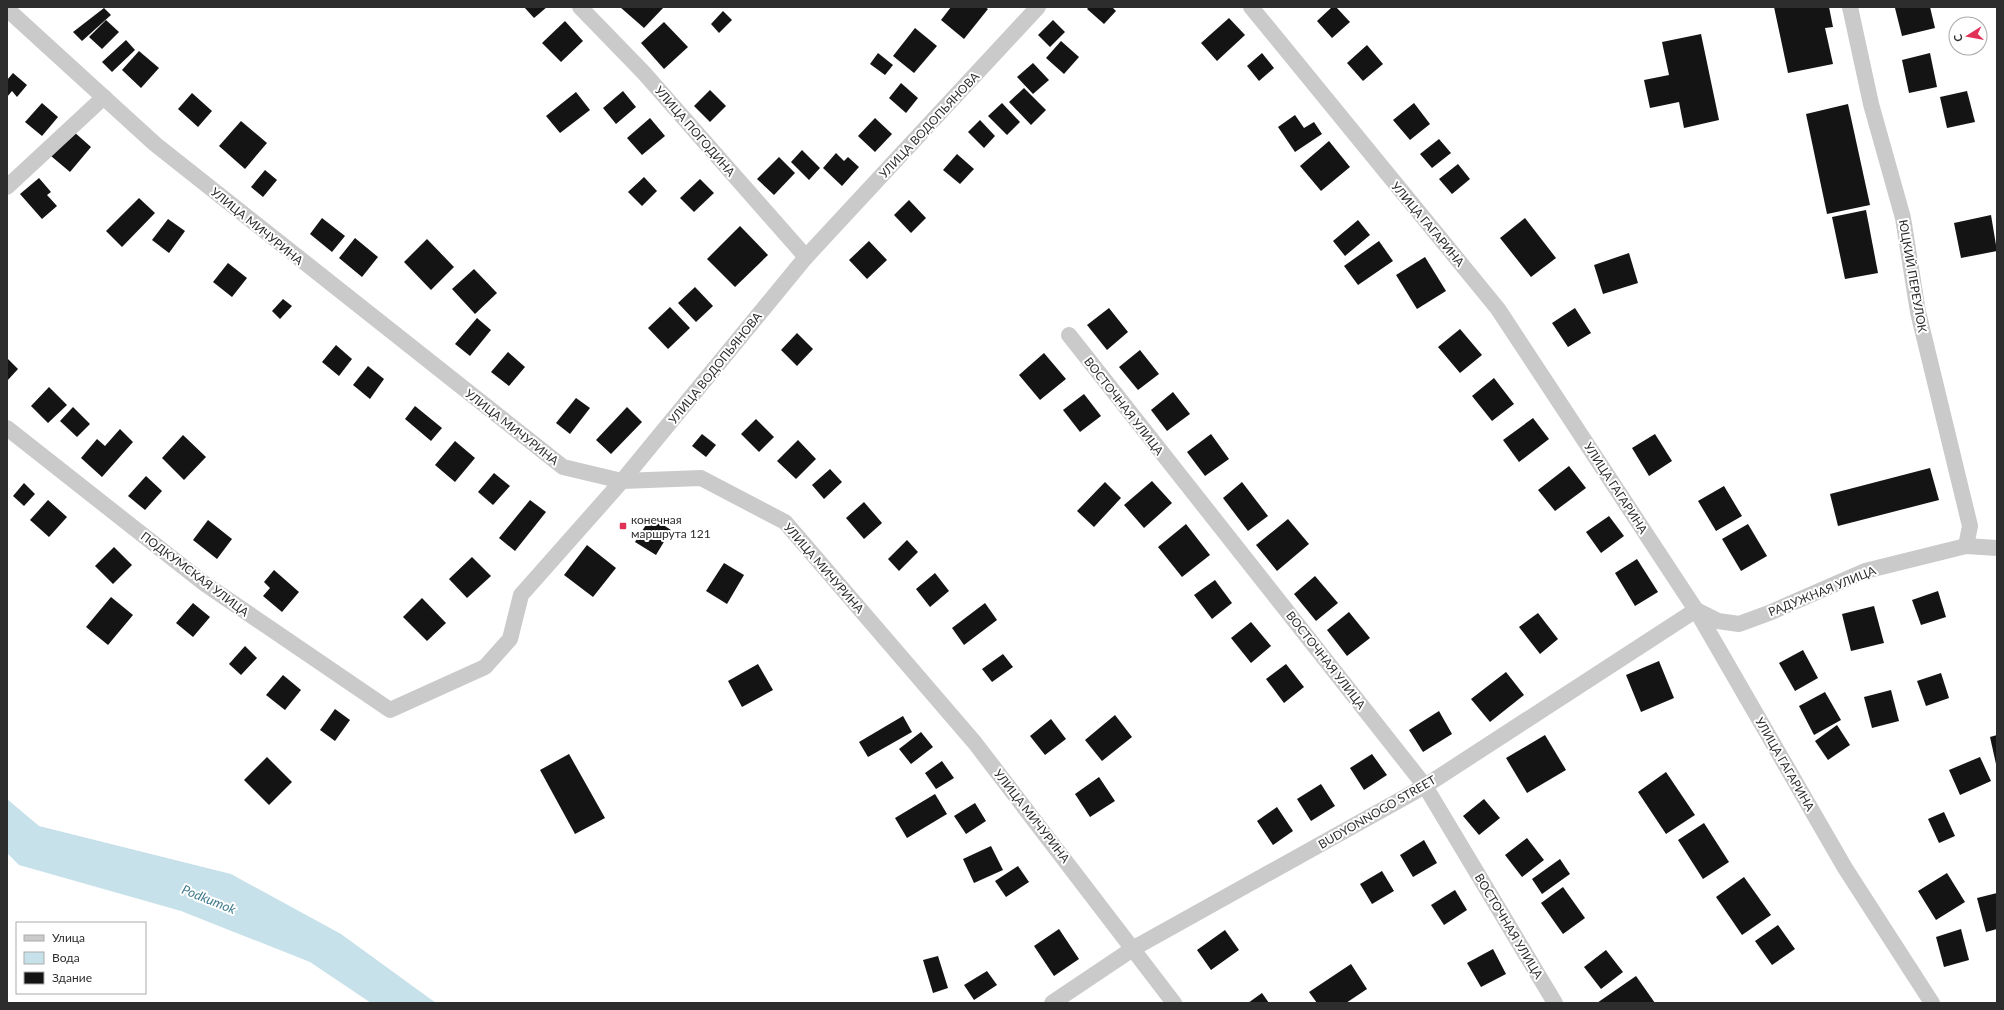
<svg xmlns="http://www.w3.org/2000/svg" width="2004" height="1010" font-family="Lato,sans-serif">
	<rect width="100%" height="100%" fill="#fff"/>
	<path fill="#c7e1ea" d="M7,799L39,826L231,874L341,934L436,1003H371L310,962L181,911L19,865L7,853Z"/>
	<g fill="#141414">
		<path d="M524,7H547L534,18Z"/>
		<path d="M620,7H664L644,28Z"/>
		<path d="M951,7H985L988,9L964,39L941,20Z"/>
		<path d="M1089,7H1112L1116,11L1104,24L1087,9Z"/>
		<path d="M1332,7H1336L1350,22L1332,38L1317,21Z"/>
		<path d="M1774,7H1829L1833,27L1825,28L1833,64L1788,73Z"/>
		<path d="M1901,7H1930L1935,28L1902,36L1895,8Z"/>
		<path d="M104,8L111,15L82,41L73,32Z"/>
		<path d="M723,11L732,20L719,33L711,24Z"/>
		<path d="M1229,18L1245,35L1217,61L1201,43Z"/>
		<path d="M106,20L119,32L102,49L89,37Z"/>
		<path d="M1053,20L1065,32L1050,47L1038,35Z"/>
		<path d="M565,21L583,41L561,62L542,43Z"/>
		<path d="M664,22L688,47L664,69L641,43Z"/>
		<path d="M915,28L937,46L914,73L893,56Z"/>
		<path d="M1701,34L1719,120L1684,128L1679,102L1650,108L1644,80L1669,75L1662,42Z"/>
		<path d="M126,40L135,50L112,72L102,62Z"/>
		<path d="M1061,41L1079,57L1064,74L1046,58Z"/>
		<path d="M1367,45L1383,64L1363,81L1347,63Z"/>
		<path d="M139,51L159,68L141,88L122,70Z"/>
		<path d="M878,53L893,65L885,75L870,64Z"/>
		<path d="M1262,53L1274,68L1259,81L1247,66Z"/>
		<path d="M1930,53L1937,87L1909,93L1902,60Z"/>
		<path d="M1033,63L1049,80L1033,94L1017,77Z"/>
		<path d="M13,73L27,85L17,97L12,91L7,97V80Z"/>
		<path d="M901,83L918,98L906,113L889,98Z"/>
		<path d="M1024,88L1046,110L1031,125L1009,102Z"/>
		<path d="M710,90L726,106L710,122L694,106Z"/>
		<path d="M623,91L636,107L616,124L603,108Z"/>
		<path d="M1967,91L1975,122L1947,128L1940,97Z"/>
		<path d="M576,92L590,110L560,133L546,116Z"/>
		<path d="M192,93L212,111L198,127L178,109Z"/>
		<path d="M42,103L58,117L42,136L25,122Z"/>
		<path d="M1002,103L1020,122L1007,135L988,116Z"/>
		<path d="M1414,103L1430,124L1410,140L1393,120Z"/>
		<path d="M1848,104L1870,205L1827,214L1806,114Z"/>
		<path d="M1295,115L1304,128L1314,122L1322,134L1295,152L1278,127Z"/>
		<path d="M650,118L665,136L642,155L627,138Z"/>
		<path d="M875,118L892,134L875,152L858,136Z"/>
		<path d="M980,120L995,136L984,148L968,132Z"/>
		<path d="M241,121L267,143L245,169L219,146Z"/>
		<path d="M73,131L91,147L70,172L51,156Z"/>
		<path d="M1439,139L1451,153L1432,168L1420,154Z"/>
		<path d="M1329,141L1350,167L1321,191L1300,166Z"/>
		<path d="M802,150L820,168L809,180L791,162Z"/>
		<path d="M836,153L844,161L848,157L859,167L842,186L823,168Z"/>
		<path d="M957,154L974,169L960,184L943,170Z"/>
		<path d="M779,157L795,173L774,195L757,179Z"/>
		<path d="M1458,164L1470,179L1452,194L1439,179Z"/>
		<path d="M265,170L277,180L263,197L251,187Z"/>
		<path d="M644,177L657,191L642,206L628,192Z"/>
		<path d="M39,178L51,192L47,195L57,206L42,219L20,194Z"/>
		<path d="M700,179L714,193L694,212L680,198Z"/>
		<path d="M139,198L155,213L122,247L106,231Z"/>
		<path d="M909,200L926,218L911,233L894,215Z"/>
		<path d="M1866,210L1878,273L1845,279L1832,217Z"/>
		<path d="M1991,215L1997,251L1961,258L1954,223Z"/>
		<path d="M322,218L345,236L332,252L310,234Z"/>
		<path d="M1525,218L1556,258L1531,277L1500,238Z"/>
		<path d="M168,219L185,231L169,253L152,240Z"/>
		<path d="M1358,220L1370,235L1345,256L1333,241Z"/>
		<path d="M740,226L768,255L735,287L707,259Z"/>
		<path d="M355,238L378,257L362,277L339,258Z"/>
		<path d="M427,239L454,267L431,290L404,262Z"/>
		<path d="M869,241L887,260L867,279L849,260Z"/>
		<path d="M1379,241L1393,261L1358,285L1344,266Z"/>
		<path d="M1629,253L1638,283L1603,294L1594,265Z"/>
		<path d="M1425,257L1446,291L1417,309L1396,275Z"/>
		<path d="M228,263L247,278L232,297L213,282Z"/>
		<path d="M474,269L497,293L475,314L452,289Z"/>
		<path d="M695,287L713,306L696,322L678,303Z"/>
		<path d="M283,299L292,306L280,319L272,311Z"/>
		<path d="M670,307L690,328L668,349L648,328Z"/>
		<path d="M1109,308L1128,332L1107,350L1087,325Z"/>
		<path d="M1575,308L1591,333L1568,347L1552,323Z"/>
		<path d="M477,318L491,330L470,356L455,344Z"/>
		<path d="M1460,329L1482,355L1460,373L1438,347Z"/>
		<path d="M797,333L813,349L797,366L781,350Z"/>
		<path d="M336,345L352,359L339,376L322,362Z"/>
		<path d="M1140,350L1159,374L1138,390L1119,367Z"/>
		<path d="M508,352L525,367L509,386L491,372Z"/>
		<path d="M1044,353L1066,379L1040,400L1019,375Z"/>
		<path d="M7,358L18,369L7,381Z"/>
		<path d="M368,366L384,379L370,399L353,385Z"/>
		<path d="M1494,378L1514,404L1492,421L1472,396Z"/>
		<path d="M49,387L67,405L48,423L31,406Z"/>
		<path d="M1173,392L1190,414L1167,431L1151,410Z"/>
		<path d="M1084,394L1101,416L1080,432L1063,410Z"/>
		<path d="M576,398L590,408L570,434L556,423Z"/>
		<path d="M415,406L442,428L431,441L405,419Z"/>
		<path d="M73,407L90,424L77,437L60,421Z"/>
		<path d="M627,407L642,422L611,454L596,440Z"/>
		<path d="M1533,418L1549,439L1519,462L1503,440Z"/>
		<path d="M756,419L774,437L759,452L741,434Z"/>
		<path d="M120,429L133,442L102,477L81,458L97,439L105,446Z"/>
		<path d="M702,434L716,445L706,457L692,446Z"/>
		<path d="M1211,434L1229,459L1205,476L1187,452Z"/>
		<path d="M1655,434L1672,461L1649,476L1632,448Z"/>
		<path d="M183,435L206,457L184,480L162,458Z"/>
		<path d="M798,440L816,459L796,479L777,461Z"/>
		<path d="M455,441L475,458L455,482L435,465Z"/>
		<path d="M1569,466L1586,488L1555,511L1538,490Z"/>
		<path d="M1930,468L1939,500L1838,526L1830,494Z"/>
		<path d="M830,469L842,482L824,499L812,485Z"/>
		<path d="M494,473L510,486L493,505L478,492Z"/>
		<path d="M146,476L162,491L145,510L128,496Z"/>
		<path d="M1152,481L1172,503L1144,528L1124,505Z"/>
		<path d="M1105,482L1121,498L1094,527L1077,511Z"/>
		<path d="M1242,482L1268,516L1248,531L1223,498Z"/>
		<path d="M24,483L35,494L24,506L13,496Z"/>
		<path d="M1724,486L1742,516L1716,531L1698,501Z"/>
		<path d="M48,500L67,517L49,537L30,520Z"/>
		<path d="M530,500L546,512L515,551L499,538Z"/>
		<path d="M864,502L882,523L864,539L846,518Z"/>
		<path d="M1609,516L1624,536L1601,553L1586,532Z"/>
		<path d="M651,517L671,530L656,555L635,542Z"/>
		<path d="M1288,519L1309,544L1277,571L1256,545Z"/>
		<path d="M208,520L232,539L217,559L193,540Z"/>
		<path d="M1186,524L1210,555L1182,577L1158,547Z"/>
		<path d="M1748,524L1767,556L1741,571L1722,539Z"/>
		<path d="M907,540L918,552L899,571L888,559Z"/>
		<path d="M587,545L616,568L593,597L564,575Z"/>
		<path d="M114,547L132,565L113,584L95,566Z"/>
		<path d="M472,557L491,576L467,598L449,579Z"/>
		<path d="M1637,559L1658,592L1635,606L1615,573Z"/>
		<path d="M724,563L744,575L727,604L706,591Z"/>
		<path d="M274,570L299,592L282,612L263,596L270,588L264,582Z"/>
		<path d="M935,573L949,591L930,607L916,589Z"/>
		<path d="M1315,576L1338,603L1316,621L1294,594Z"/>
		<path d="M1215,580L1232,603L1212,619L1194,595Z"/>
		<path d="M1938,591L1946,617L1921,625L1912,600Z"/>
		<path d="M111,597L133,615L108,645L86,627Z"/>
		<path d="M422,598L446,623L427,641L403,617Z"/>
		<path d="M193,603L210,617L193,637L176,623Z"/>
		<path d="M985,603L997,620L964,645L952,628Z"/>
		<path d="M1874,606L1884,643L1851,651L1842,614Z"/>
		<path d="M1349,612L1370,638L1347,656L1327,630Z"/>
		<path d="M1538,613L1558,639L1540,654L1519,627Z"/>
		<path d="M1251,622L1271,646L1251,663L1231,638Z"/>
		<path d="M245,646L257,658L241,675L229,664Z"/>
		<path d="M1803,650L1818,678L1795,691L1779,663Z"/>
		<path d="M1003,654L1013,667L992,682L982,669Z"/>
		<path d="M1659,661L1674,698L1641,712L1626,675Z"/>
		<path d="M758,664L773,690L742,707L728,681Z"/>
		<path d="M1286,664L1304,687L1284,703L1266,679Z"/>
		<path d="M1506,672L1524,695L1490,722L1471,699Z"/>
		<path d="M1941,673L1949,698L1926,706L1917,681Z"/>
		<path d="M283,675L301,690L285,710L266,695Z"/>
		<path d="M1891,690L1899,721L1872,728L1864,697Z"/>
		<path d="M1825,692L1841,720L1814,735L1799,706Z"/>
		<path d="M335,709L350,720L335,741L320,730Z"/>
		<path d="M1439,711L1452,734L1423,752L1409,730Z"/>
		<path d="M1115,715L1132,737L1102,761L1085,740Z"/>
		<path d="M903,716L912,732L868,757L859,742Z"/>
		<path d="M1051,719L1066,739L1045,755L1030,736Z"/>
		<path d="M1837,725L1850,745L1828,760L1815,741Z"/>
		<path d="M921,732L933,747L911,764L899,749Z"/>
		<path d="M1545,735L1566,770L1527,793L1506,758Z"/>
		<path d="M1997,735V764H1996L1990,737Z"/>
		<path d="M569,754L605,818L575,834L540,770Z"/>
		<path d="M1372,754L1387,775L1364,790L1350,768Z"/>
		<path d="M267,757L292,782L269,805L244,780Z"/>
		<path d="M1980,757L1991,781L1960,795L1949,770Z"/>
		<path d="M942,761L954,778L936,789L925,773Z"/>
		<path d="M1666,772L1695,815L1666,834L1638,792Z"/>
		<path d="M1099,777L1115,801L1090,817L1075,794Z"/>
		<path d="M1321,784L1335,806L1311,821L1297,799Z"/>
		<path d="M935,794L947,814L907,838L895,818Z"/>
		<path d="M1484,799L1500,818L1479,835L1463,816Z"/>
		<path d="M975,803L986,821L966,834L954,816Z"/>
		<path d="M1277,807L1293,831L1273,845L1257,821Z"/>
		<path d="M1944,812L1955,836L1939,843L1928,819Z"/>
		<path d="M1704,823L1729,862L1703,879L1678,840Z"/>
		<path d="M1527,838L1544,860L1522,877L1505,855Z"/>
		<path d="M1424,840L1437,863L1413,877L1400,855Z"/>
		<path d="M991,846L1003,870L974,883L963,859Z"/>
		<path d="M1560,859L1570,874L1542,894L1532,879Z"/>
		<path d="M1018,866L1029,882L1006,897L995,881Z"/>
		<path d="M1382,871L1394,891L1372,904L1360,884Z"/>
		<path d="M1947,873L1965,902L1936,920L1918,891Z"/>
		<path d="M1744,877L1771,915L1742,935L1716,897Z"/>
		<path d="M1563,887L1585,918L1563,934L1541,903Z"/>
		<path d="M1455,890L1467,910L1444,925L1431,905Z"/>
		<path d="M1997,893V929L1986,932L1977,898Z"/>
		<path d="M1778,925L1795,949L1772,965L1755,941Z"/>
		<path d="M1059,929L1079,959L1054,976L1034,946Z"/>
		<path d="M1961,929L1969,960L1944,967L1936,937Z"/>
		<path d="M1225,930L1239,950L1211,970L1197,950Z"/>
		<path d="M1493,949L1506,974L1481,987L1467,963Z"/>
		<path d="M1606,950L1623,972L1601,989L1584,967Z"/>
		<path d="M938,956L948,988L933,993L923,960Z"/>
		<path d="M1351,964L1367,989L1346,1003H1317L1309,992Z"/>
		<path d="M987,971L997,985L974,1000L964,985Z"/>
		<path d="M1636,976L1655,1003H1597Z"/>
		<path d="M1262,993L1269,1003H1248Z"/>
	</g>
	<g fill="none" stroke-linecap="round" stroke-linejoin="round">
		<g stroke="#cacaca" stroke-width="16">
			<path d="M580,7L644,73L806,257"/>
			<path d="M1251,7L1498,309L1696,610L1845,868L1932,1003"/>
			<path d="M1850,7L1871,104L1903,218L1918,312L1970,526L1966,546"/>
			<path d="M7,9L155,144L563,467L622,481L701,478L785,522L975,743L1174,1003"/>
			<path d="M7,187L104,97"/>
			<path d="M1069,335L1425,786L1555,1003"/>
			<path d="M7,428L205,584L390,710L485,667L510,639L521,595L622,481L806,257L1038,7"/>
			<path d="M1052,1003L1134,948L1425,786L1696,610L1718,621L1739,624L1769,613L1865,571L1966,546L1997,548"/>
		</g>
	</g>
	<rect fill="#e23156" stroke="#fff" stroke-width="1.5" x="619" y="522" width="8" height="8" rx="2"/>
	<g text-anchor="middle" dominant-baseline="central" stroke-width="4" stroke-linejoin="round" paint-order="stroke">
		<g font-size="12" fill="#2d2d2d" stroke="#fff">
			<text transform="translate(929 125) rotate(-47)">УЛИЦА ВОДОПЬЯНОВА</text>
			<text transform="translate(695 131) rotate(49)">УЛИЦА ПОГОДИНА</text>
			<text transform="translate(1428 224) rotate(50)">УЛИЦА ГАГАРИНА</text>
			<text transform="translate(257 226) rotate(39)">УЛИЦА МИЧУРИНА</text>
			<text transform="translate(1913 276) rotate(80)">ЮЦКИЙ ПЕРЕУЛОК</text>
			<text transform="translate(715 368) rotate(-51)">УЛИЦА ВОДОПЬЯНОВА</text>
			<text transform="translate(1124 406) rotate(52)">ВОСТОЧНАЯ УЛИЦА</text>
			<text transform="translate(512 427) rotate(38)">УЛИЦА МИЧУРИНА</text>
			<text transform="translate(1616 488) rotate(57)">УЛИЦА ГАГАРИНА</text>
			<text transform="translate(824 568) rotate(49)">УЛИЦА МИЧУРИНА</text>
			<text transform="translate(195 574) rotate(37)">ПОДКУМСКАЯ УЛИЦА</text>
			<text transform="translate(1822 591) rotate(-22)">РАДУЖНАЯ УЛИЦА</text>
			<text transform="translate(1326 660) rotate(52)">ВОСТОЧНАЯ УЛИЦА</text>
			<text transform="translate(1785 764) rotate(60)">УЛИЦА ГАГАРИНА</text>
			<text transform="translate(1377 812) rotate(-30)">BUDYONNOGO STREET</text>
			<text transform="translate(1032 816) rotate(52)">УЛИЦА МИЧУРИНА</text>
			<text transform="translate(1509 926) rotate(59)">ВОСТОЧНАЯ УЛИЦА</text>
		</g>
		<g font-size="12" fill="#2d2d2d" stroke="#fff" text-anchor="start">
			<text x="631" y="519">конечная<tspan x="631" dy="14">маршрута 121</tspan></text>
		</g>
		<g font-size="13" font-style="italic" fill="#3d798d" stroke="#fff">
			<text transform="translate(209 899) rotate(22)">Podkumok</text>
		</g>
	</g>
	<rect width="2004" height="1010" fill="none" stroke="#2d2d2d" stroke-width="16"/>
	<rect x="16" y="922" width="130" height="72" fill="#ffffff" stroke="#ababab"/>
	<rect x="24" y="935" width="20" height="6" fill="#cacaca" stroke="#ababab"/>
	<text x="52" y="942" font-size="12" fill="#2d2d2d">Улица</text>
	<rect x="24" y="952" width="20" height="12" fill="#c7e1ea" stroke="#ababab"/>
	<text x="52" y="962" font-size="12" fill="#2d2d2d">Вода</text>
	<rect x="24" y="972" width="20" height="12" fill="#141414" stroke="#ababab"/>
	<text x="52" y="982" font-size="12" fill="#2d2d2d">Здание</text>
	<g transform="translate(1968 36) rotate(259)"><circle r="19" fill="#ffffff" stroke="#ababab"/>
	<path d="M0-3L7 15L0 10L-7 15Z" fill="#e23156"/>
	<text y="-6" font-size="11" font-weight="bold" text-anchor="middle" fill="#2d2d2d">С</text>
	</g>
</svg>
